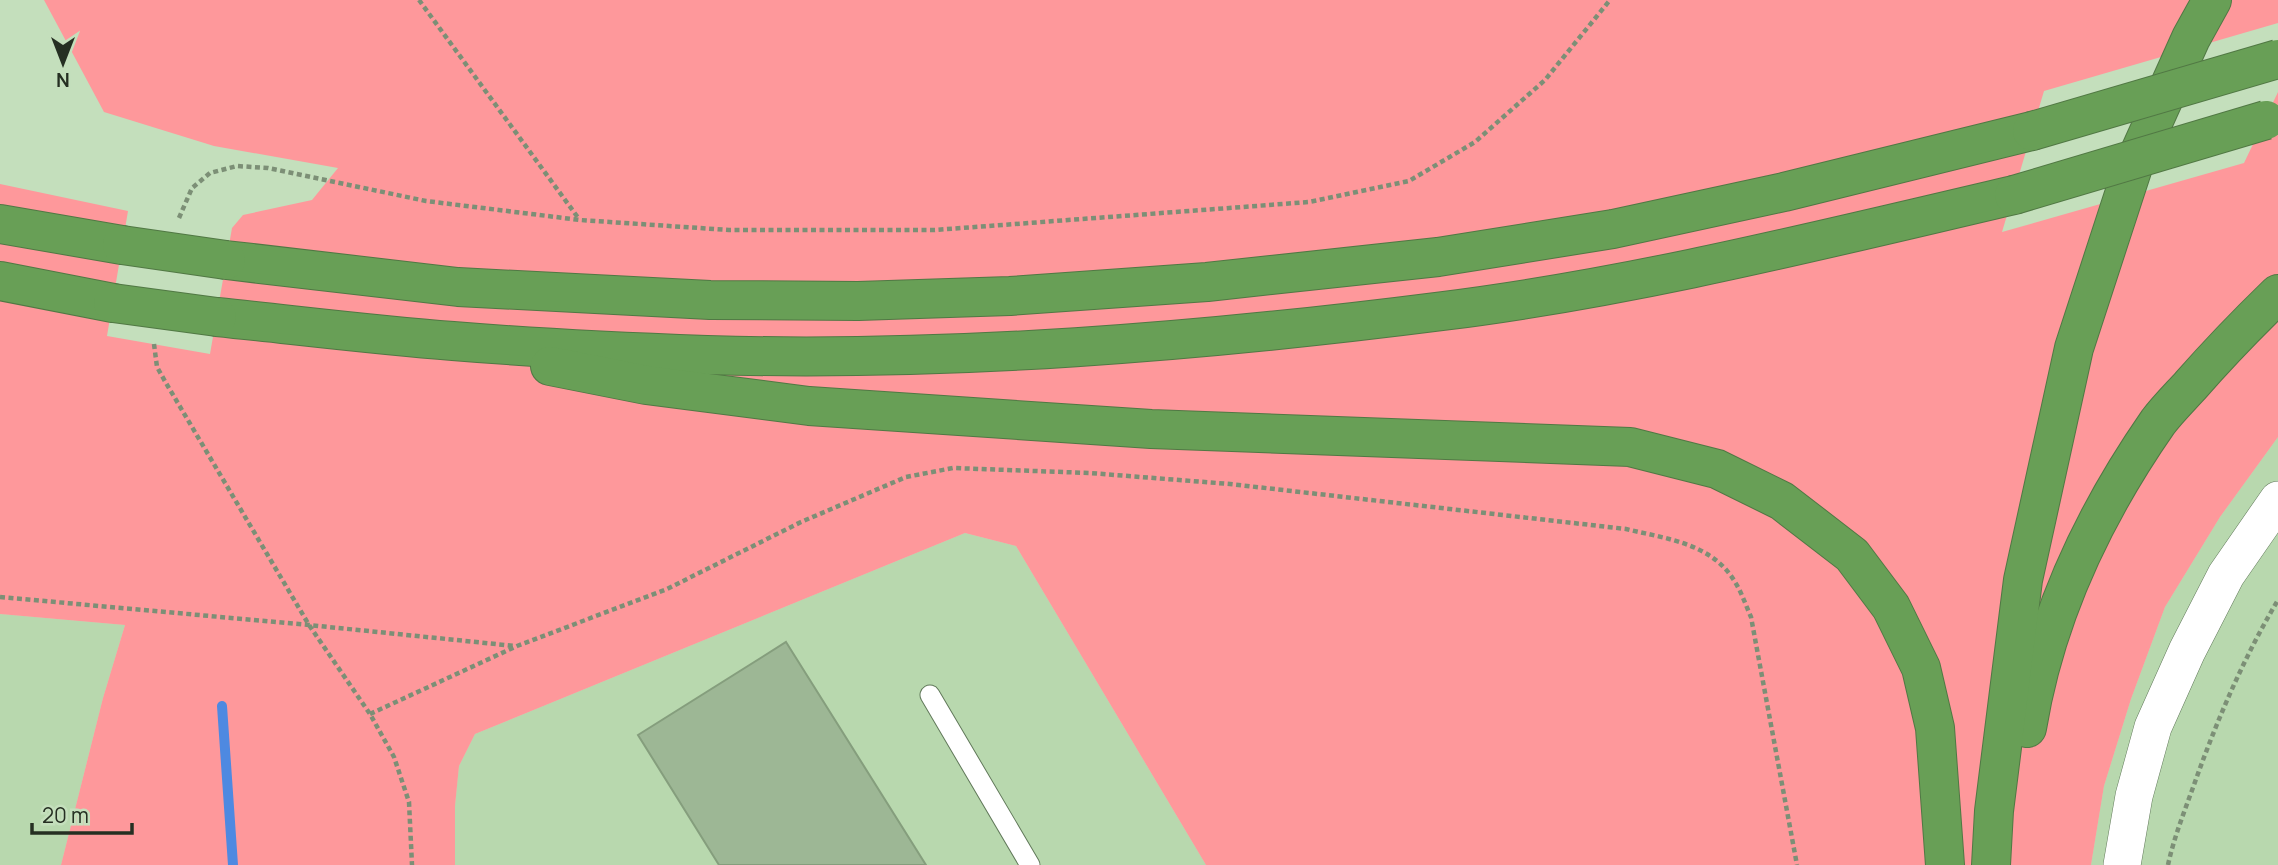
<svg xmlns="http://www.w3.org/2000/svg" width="2278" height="865" font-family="Manrope,sans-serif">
	<rect width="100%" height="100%" fill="#c4dfbc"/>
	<g fill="#b8d8ae">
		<path d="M2278,437V865H2091L2104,786L2131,699L2165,607L2220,517Z"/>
		<path d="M965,533L1016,546L1206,865H455V806L459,766L475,734Z"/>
		<path d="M0,614L125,625L103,698L61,865H0Z"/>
	</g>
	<path fill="#fe989b" d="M44,0H2278V23L2044,91L2002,232L2244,163L2278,92V437L2220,517L2165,607L2131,699L2104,786L2091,865H1206L1016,546L965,533L475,734L459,766L455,806V865H61L103,698L125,625L0,614V184L128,211L107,336L210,354L232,228L243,215L312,200L338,168L214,146L104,112Z"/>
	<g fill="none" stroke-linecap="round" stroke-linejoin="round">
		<path stroke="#4e89e1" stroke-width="10" d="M222,706L233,865"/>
	</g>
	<path fill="#9db795" stroke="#859e7d" stroke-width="2" d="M786,642L926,865H719L638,735Z"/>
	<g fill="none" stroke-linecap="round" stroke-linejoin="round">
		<defs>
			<path id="service" d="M930,695L1030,865"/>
			<path id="minor" d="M2122,865L2134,796L2153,727L2187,651L2226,575L2278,500"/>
			<g id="motorway">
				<path d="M0,224L122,245"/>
				<path d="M226,260L458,287L710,300L858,301L1010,296L1207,282L1438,257L1613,229L1784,192L2032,131"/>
				<path d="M0,281L113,303"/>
				<path d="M217,317C295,325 374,335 453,341C537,348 623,352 707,355C952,362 1200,342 1443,311C1635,287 1825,239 2014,195"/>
				<path d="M550,366L646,385L809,406L1151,429L1630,447L1717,469L1782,501L1852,555L1891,607L1921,668L1935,728L1945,865"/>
				<path d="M2027,728C2045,618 2094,514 2158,422C2167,410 2179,398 2190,386C2218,354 2247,324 2278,294"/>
				<path d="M1991,865L1994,811L2023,580L2074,348L2133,167L2191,38L2212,0"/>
			</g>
		</defs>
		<use href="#service" stroke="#61795a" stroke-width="21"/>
		<use href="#minor" stroke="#61795a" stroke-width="38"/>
		<use href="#motorway" stroke="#517844" stroke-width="40"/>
		<g stroke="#7c8f76" stroke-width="4.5" stroke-dasharray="5 3.5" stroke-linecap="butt">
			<path d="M419,0L579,219"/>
			<path d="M179,218L192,188L210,173L237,166L268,168L426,201L580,220L729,230H935L1309,202L1409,181L1475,142L1545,80L1610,0"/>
			<path d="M154,344L157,367L166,383L309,625L370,714L394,757L409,802L412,865"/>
			<path d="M0,597L309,625L515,646"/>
			<path d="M370,714L517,646L667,589L801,522L906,477L953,468L1090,473L1230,484L1626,529C1667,539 1712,543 1735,582C1742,593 1746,606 1751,617L1797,865"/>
			<path d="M2168,865C2174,837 2185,810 2195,782C2217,720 2244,657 2278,600"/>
		</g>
		<use href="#service" stroke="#fff" stroke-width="19"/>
		<use href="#minor" stroke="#fff" stroke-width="37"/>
		<use href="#motorway" stroke="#689f56" stroke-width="38"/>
		<defs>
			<g id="motorway-bridge">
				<path d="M2032,131L2278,59"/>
				<path d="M2014,195L2266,120"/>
				<path d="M122,245L226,260"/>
				<path d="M113,303L217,317"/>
			</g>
		</defs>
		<use href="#motorway-bridge" stroke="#517844" stroke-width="40" stroke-linecap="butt"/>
		<use href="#motorway-bridge" stroke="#689f56" stroke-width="38"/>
	</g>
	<g transform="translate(63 63) rotate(180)" stroke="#c4dfbc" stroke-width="5" paint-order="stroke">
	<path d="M0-5L12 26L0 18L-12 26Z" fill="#252f22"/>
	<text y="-10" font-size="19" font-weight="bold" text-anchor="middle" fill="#252f22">N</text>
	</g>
	<path d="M32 823v10h100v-10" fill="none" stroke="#252f22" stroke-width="3.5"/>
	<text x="42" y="823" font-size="21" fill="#252f22" stroke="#c4dfbc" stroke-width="5" paint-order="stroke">20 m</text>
</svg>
